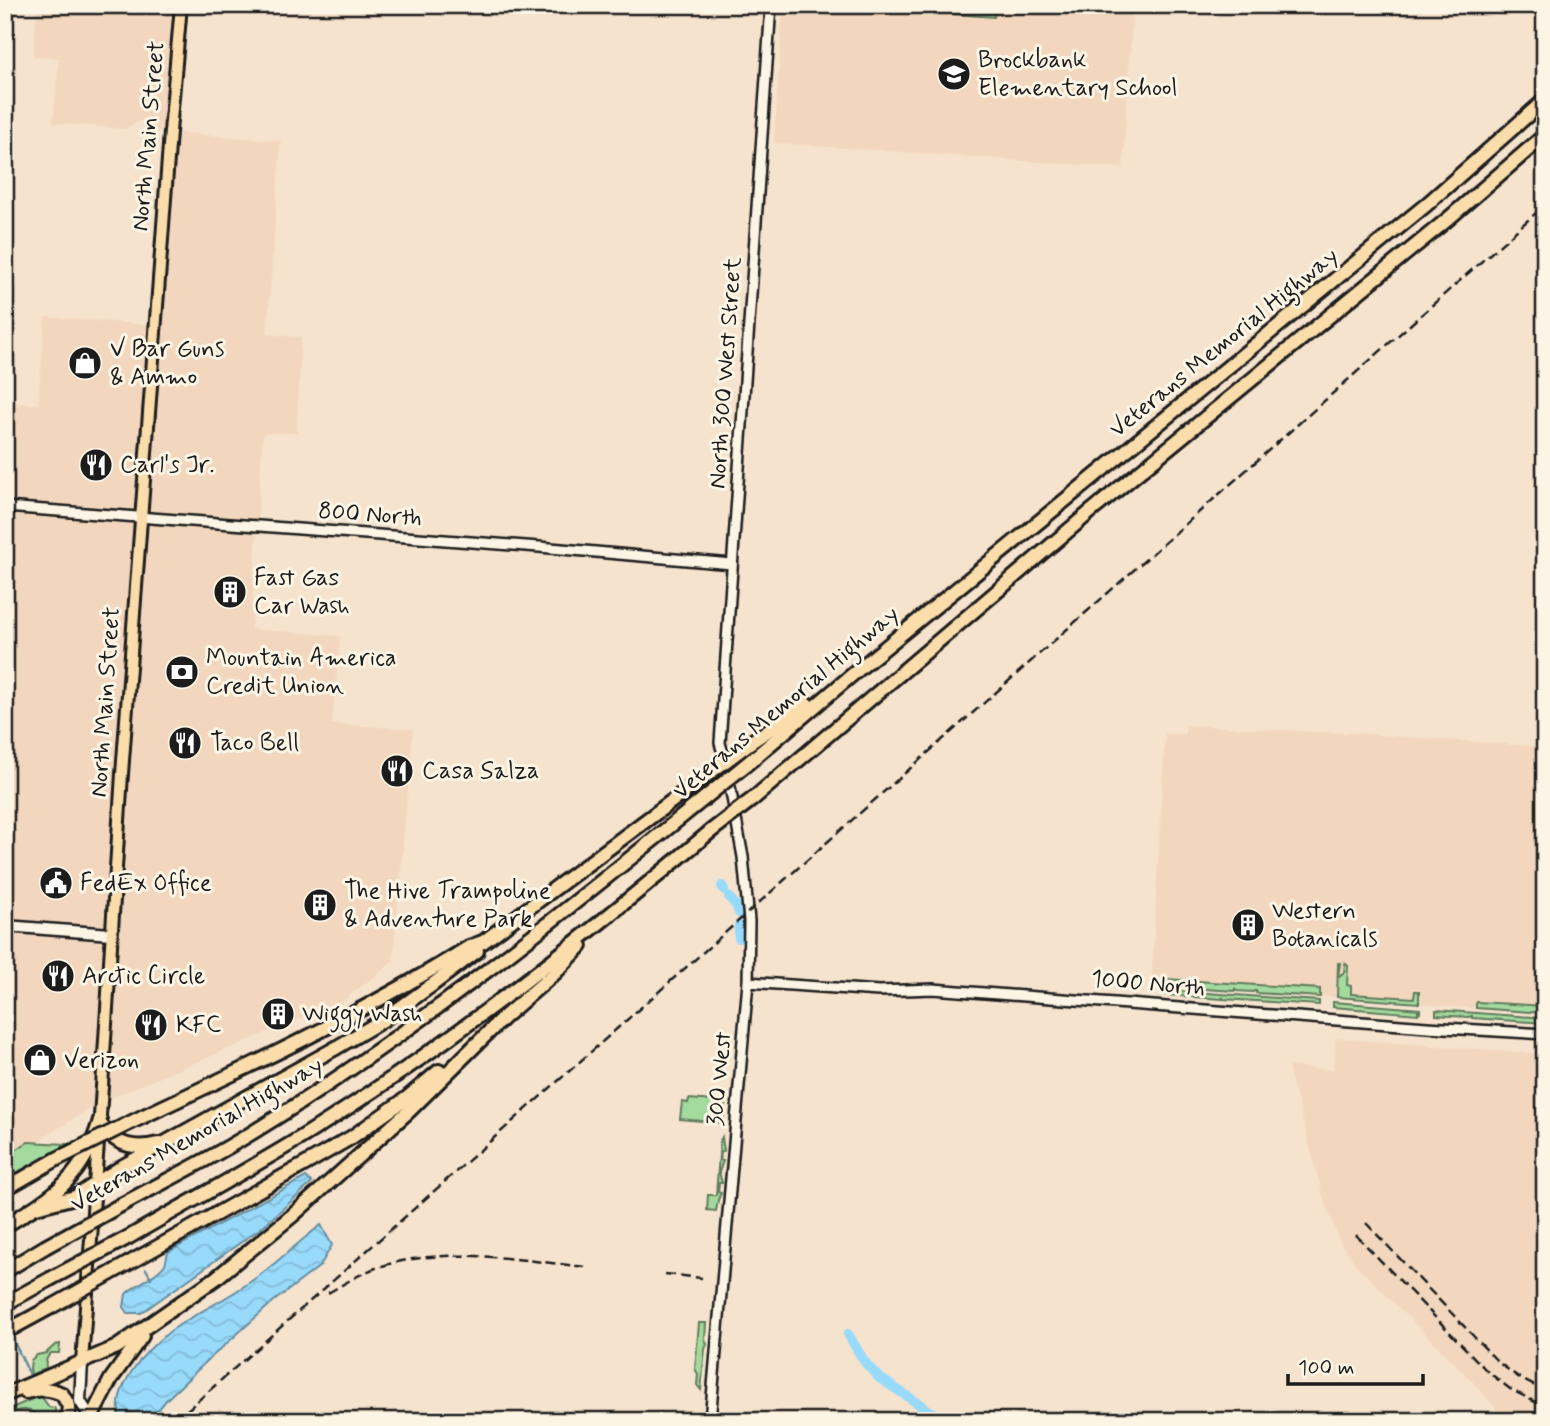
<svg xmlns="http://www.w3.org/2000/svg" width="1550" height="1426" font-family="Mynerve,sans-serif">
	<defs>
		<pattern id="park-dots" width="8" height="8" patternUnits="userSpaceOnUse" patternTransform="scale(1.75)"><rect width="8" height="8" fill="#a3da9e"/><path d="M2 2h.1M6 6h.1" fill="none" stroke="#8cba88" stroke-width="1.8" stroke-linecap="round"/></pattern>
		<pattern id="water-waves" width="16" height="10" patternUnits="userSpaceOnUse" patternTransform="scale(1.75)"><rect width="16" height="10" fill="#98dafa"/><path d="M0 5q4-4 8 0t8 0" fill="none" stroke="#82bad6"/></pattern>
	</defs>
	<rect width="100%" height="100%" fill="#f6e3ce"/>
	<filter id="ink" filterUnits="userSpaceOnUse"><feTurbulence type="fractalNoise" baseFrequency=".0143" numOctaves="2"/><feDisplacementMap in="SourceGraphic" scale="14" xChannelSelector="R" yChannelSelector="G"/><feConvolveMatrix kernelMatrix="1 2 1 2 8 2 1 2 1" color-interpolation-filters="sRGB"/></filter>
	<g filter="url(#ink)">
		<g fill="#f2d7be">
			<path d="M37,5H181L170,132L281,141L267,334L301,337L297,433H263L251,629L340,636L332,724L413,729L393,962L343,1001L101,1102L5,1161V403L38,404L45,317L155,325L169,132L147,130L144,119L125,129L53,123L59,58L33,56Z"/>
			<path d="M783,5H1133L1123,168L774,143Z"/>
			<path d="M1186,725L1320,732L1354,733L1545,747V1013L1448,1007L1419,1003L1151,985L1165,734H1185Z"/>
			<path d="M1336,1038L1545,1054V1421H1507L1472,1381L1357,1266L1339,1241L1322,1193L1288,1066L1333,1070Z"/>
		</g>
		<g fill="#a3da9e" stroke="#607b5d" stroke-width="2">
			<path d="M1338,963H1340L1338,977L1344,972L1345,963L1348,966L1347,985L1351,986V994L1414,998L1415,991H1419V1003L1337,997Z"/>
			<path d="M1166,979L1320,989V997L1256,993V991H1254L1253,992L1236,991L1235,989L1234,991L1191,988V986L1189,988H1185V983H1181V987L1165,986Z"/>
			<path d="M1165,990L1319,1001V1005L1223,999V997L1222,999L1166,995Z"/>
			<path d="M1333,1002L1420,1009V1012L1418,1011V1014L1333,1007Z"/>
			<path d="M1477,1002L1545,1006V1012L1543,1013L1476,1008V1004Z"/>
			<path d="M1436,1010L1545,1018V1023L1472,1018V1016L1468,1017L1436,1015Z"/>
			<path d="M689,1099L725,1102L723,1123L680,1119L682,1102L688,1103Z"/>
			<path d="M722,1137L724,1151L721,1152L720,1160L723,1161L719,1172L722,1183H719L718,1192L721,1193L718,1200L716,1211L707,1210L708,1195H716L720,1141Z"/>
			<path d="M28,1142L68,1144L5,1179V1157Z"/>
			<path d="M699,1323H706L705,1339L707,1344L705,1349L701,1390L697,1385L698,1374L695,1369Z"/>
			<path d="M60,1344L59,1353H51C46,1357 45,1362 46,1368L31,1375L30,1368L31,1360L37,1355L46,1353L55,1345Z"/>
			<path d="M39,1396H41L49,1407L55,1408V1421H42C32,1406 17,1407 5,1419V1411Z"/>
		</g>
		<path fill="url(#park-dots)" stroke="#607b5d" stroke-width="2" d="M951,5H995L994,17L954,14L950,11Z"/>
		<g fill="url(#water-waves)" stroke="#668ea1" stroke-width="2">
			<path d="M306,1177L312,1183L261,1228L141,1313H128L124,1307L126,1294C136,1284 159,1275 165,1264C166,1262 167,1255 168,1252Z"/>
			<path d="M321,1225L332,1245L320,1266L274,1301L207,1361L167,1399L149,1421H120C116,1401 121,1388 132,1371C164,1323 207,1313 250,1282C275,1265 297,1243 321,1225Z"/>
		</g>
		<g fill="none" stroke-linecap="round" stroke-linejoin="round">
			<g stroke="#668ea1" stroke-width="2.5">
				<path d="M146,1269L151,1278"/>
				<path d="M14,1342L30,1375"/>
			</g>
			<g stroke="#98dafa" stroke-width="10">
				<path d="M722,886L724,890"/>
				<path d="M729,897L737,907L739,913"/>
				<path d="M739,925V938"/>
				<path d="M848,1334L864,1361L878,1377L945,1421"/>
			</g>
			<defs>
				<g id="tertiary">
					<path d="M5,507L539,547L732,564"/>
					<path d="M748,982L879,991L933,989L1427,1027L1545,1034"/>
					<path d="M710,1421L748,982L749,921L743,857L725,760L720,743L771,5"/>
				</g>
				<g id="secondary">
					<path d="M5,926L111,934"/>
					<path d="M82,1362L80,1401L91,1418V1421"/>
				</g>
				<path id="primary" d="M82,1362L101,1102L122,774L170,132L181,5"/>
				<g id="motorway">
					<path d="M751,742L807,704"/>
					<path d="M754,758L865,664L1426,205L1545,100"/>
					<path d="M754,798L1089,513L1448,219L1545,135"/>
					<path d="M496,1024L555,973L581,946"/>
					<path d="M144,1116C255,1064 365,1012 469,947L483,942L703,778"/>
					<path d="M103,1127C117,1146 135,1150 158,1144"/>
					<path d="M5,1189L57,1159"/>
					<path d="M121,1205C165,1181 212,1158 255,1131C414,1033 561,915 706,797"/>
					<path d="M36,1207L75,1197L123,1166L334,1049L383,1020L432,985L477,951"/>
					<path d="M5,1226C53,1196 84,1178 100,1120"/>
					<path d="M129,1237C190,1201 253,1168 313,1130C453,1042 584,938 711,831"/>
					<path d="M129,1263L309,1162L352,1137L407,1098L439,1071"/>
					<path d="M5,1271L45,1247"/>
					<path d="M5,1304L50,1279"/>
					<path d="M5,1332L51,1307"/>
					<path d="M26,1392C39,1388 50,1388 62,1394L69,1406L68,1414"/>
					<path d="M5,1395L117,1347L216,1278L293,1215L409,1111L502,1019"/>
					<path d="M91,1418L111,1379L142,1336"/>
				</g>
			</defs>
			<use href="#tertiary" stroke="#1c1c1c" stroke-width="14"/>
			<use href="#secondary" stroke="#1c1c1c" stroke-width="15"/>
			<use href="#primary" stroke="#1c1c1c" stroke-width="16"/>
			<use href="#motorway" stroke="#1c1c1c" stroke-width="18"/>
			<use href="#tertiary" stroke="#fcf5e5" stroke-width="9"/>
			<use href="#secondary" stroke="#fcf5e5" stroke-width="10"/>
			<use href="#primary" stroke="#fbddab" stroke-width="10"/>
			<use href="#motorway" stroke="#fbddab" stroke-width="12"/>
			<g stroke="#1c1c1c" stroke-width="2.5" stroke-dasharray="10 5" stroke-linecap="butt">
				<path d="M1366,1223L1499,1363L1521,1379L1545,1391"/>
				<path d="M1356,1235L1487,1371L1510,1389L1545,1407"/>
				<path d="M665,1274L702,1278"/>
				<path d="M328,1293C344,1284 359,1274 376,1268C443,1245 518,1260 586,1267"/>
				<path d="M175,1421L1545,205"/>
			</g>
			<defs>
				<g id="motorway-bridge">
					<path d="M703,778L751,742"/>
					<path d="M706,797L754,758"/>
					<path d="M711,831L754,798"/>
					<path d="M57,1159L144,1116"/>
					<path d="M45,1247L121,1205"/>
					<path d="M50,1279L129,1237"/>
					<path d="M51,1307L129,1263"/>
				</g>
			</defs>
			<use href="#motorway-bridge" stroke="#1c1c1c" stroke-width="18" stroke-linecap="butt"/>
			<use href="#motorway-bridge" stroke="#fbddab" stroke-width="12"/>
		</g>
	</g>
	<defs>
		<symbol id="school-disc" viewBox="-11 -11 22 22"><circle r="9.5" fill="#1c1c1c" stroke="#fcf5e5"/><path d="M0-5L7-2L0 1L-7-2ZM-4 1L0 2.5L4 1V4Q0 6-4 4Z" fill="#fff"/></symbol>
		<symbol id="shop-disc" viewBox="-11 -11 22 22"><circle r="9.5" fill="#1c1c1c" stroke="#fcf5e5"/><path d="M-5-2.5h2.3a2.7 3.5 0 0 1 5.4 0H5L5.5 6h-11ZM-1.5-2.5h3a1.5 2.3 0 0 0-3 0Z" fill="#fff"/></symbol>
		<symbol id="restaurant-disc" viewBox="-11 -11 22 22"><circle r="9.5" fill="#1c1c1c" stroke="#fcf5e5"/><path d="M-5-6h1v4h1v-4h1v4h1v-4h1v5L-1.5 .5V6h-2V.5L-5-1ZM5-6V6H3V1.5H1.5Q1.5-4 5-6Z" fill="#fff"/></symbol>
		<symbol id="building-disc" viewBox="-11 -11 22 22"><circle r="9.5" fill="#1c1c1c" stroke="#fcf5e5"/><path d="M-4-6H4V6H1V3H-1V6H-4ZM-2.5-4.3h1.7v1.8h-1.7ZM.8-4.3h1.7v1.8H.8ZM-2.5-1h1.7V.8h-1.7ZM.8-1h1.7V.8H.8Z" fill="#fff"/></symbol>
		<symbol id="bank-disc" viewBox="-11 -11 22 22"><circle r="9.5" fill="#1c1c1c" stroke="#fcf5e5"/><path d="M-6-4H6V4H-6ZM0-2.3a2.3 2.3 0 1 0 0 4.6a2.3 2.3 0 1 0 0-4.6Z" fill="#fff"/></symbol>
		<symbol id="civic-disc" viewBox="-11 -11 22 22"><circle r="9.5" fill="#1c1c1c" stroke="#fcf5e5"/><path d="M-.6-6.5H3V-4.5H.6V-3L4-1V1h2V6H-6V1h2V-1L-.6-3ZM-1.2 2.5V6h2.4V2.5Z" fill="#fff"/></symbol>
	</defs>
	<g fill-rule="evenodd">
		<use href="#school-disc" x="935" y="55" width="38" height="38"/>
		<use href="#shop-disc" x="66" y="344" width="38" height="38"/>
		<use href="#restaurant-disc" x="77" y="446" width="38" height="38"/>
		<use href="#building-disc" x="211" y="573" width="38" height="38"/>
		<use href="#bank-disc" x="163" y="653" width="38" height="38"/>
		<use href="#restaurant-disc" x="166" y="724" width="38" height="38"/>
		<use href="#restaurant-disc" x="378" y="752" width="38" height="38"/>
		<use href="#civic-disc" x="37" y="864" width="38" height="38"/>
		<use href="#building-disc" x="301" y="886" width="38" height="38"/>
		<use href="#building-disc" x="1229" y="906" width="38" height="38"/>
		<use href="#restaurant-disc" x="39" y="957" width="38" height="38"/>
		<use href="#building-disc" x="259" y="995" width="38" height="38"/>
		<use href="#restaurant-disc" x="132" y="1006" width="38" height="38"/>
		<use href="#shop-disc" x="21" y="1041" width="38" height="38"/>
	</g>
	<g text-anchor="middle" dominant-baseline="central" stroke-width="6" stroke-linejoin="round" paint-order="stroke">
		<g font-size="24" fill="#1c1c1c" stroke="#fcf5e5" text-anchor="start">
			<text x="978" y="60">Brockbank<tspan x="978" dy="28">Elementary School</tspan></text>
			<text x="110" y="349">V Bar Guns<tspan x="110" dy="28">&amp; Ammo</tspan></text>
			<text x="120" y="465">Carl's Jr.</text>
			<text x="254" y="578">Fast Gas<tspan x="254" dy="28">Car Wash</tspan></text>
			<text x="206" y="658">Mountain America<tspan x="206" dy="28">Credit Union</tspan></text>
			<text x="210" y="743">Taco Bell</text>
			<text x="422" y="771">Casa Salza</text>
			<text x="80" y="883">FedEx Office</text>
			<text x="344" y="891">The Hive Trampoline<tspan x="344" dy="28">&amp; Adventure Park</tspan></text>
			<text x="1272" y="911">Western<tspan x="1272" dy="28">Botanicals</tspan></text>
			<text x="82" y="976">Arctic Circle</text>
			<text x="302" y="1014">Wiggy Wash</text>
			<text x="176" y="1025">KFC</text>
			<text x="64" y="1060">Verizon</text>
		</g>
		<g font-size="24" fill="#1c1c1c" stroke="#fcf5e5">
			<text transform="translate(149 136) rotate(-85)">North Main Street</text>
			<text transform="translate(1224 343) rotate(-39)">Veterans Memorial Highway</text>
			<text transform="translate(726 373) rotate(-86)">North 300 West Street</text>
			<text transform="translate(370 515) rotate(4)">800 North</text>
			<text transform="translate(106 702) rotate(-86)">North Main Street</text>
			<text transform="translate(786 703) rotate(-40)">Veterans Memorial Highway</text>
			<text transform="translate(1148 984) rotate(5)">1000 North</text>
			<text transform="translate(720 1079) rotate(-85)">300 West</text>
			<text transform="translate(197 1135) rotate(-30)">Veterans Memorial Highway</text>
		</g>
	</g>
	<rect width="1550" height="1426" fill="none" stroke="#fcf5e5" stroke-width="28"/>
	<rect x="14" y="14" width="1522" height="1398" fill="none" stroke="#1c1c1c" stroke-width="2.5" filter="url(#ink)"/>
	<path d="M1288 1374v10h135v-10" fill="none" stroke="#1c1c1c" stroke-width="3.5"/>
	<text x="1298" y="1374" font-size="21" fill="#1c1c1c" stroke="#fcf5e5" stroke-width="5" paint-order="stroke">100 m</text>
</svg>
